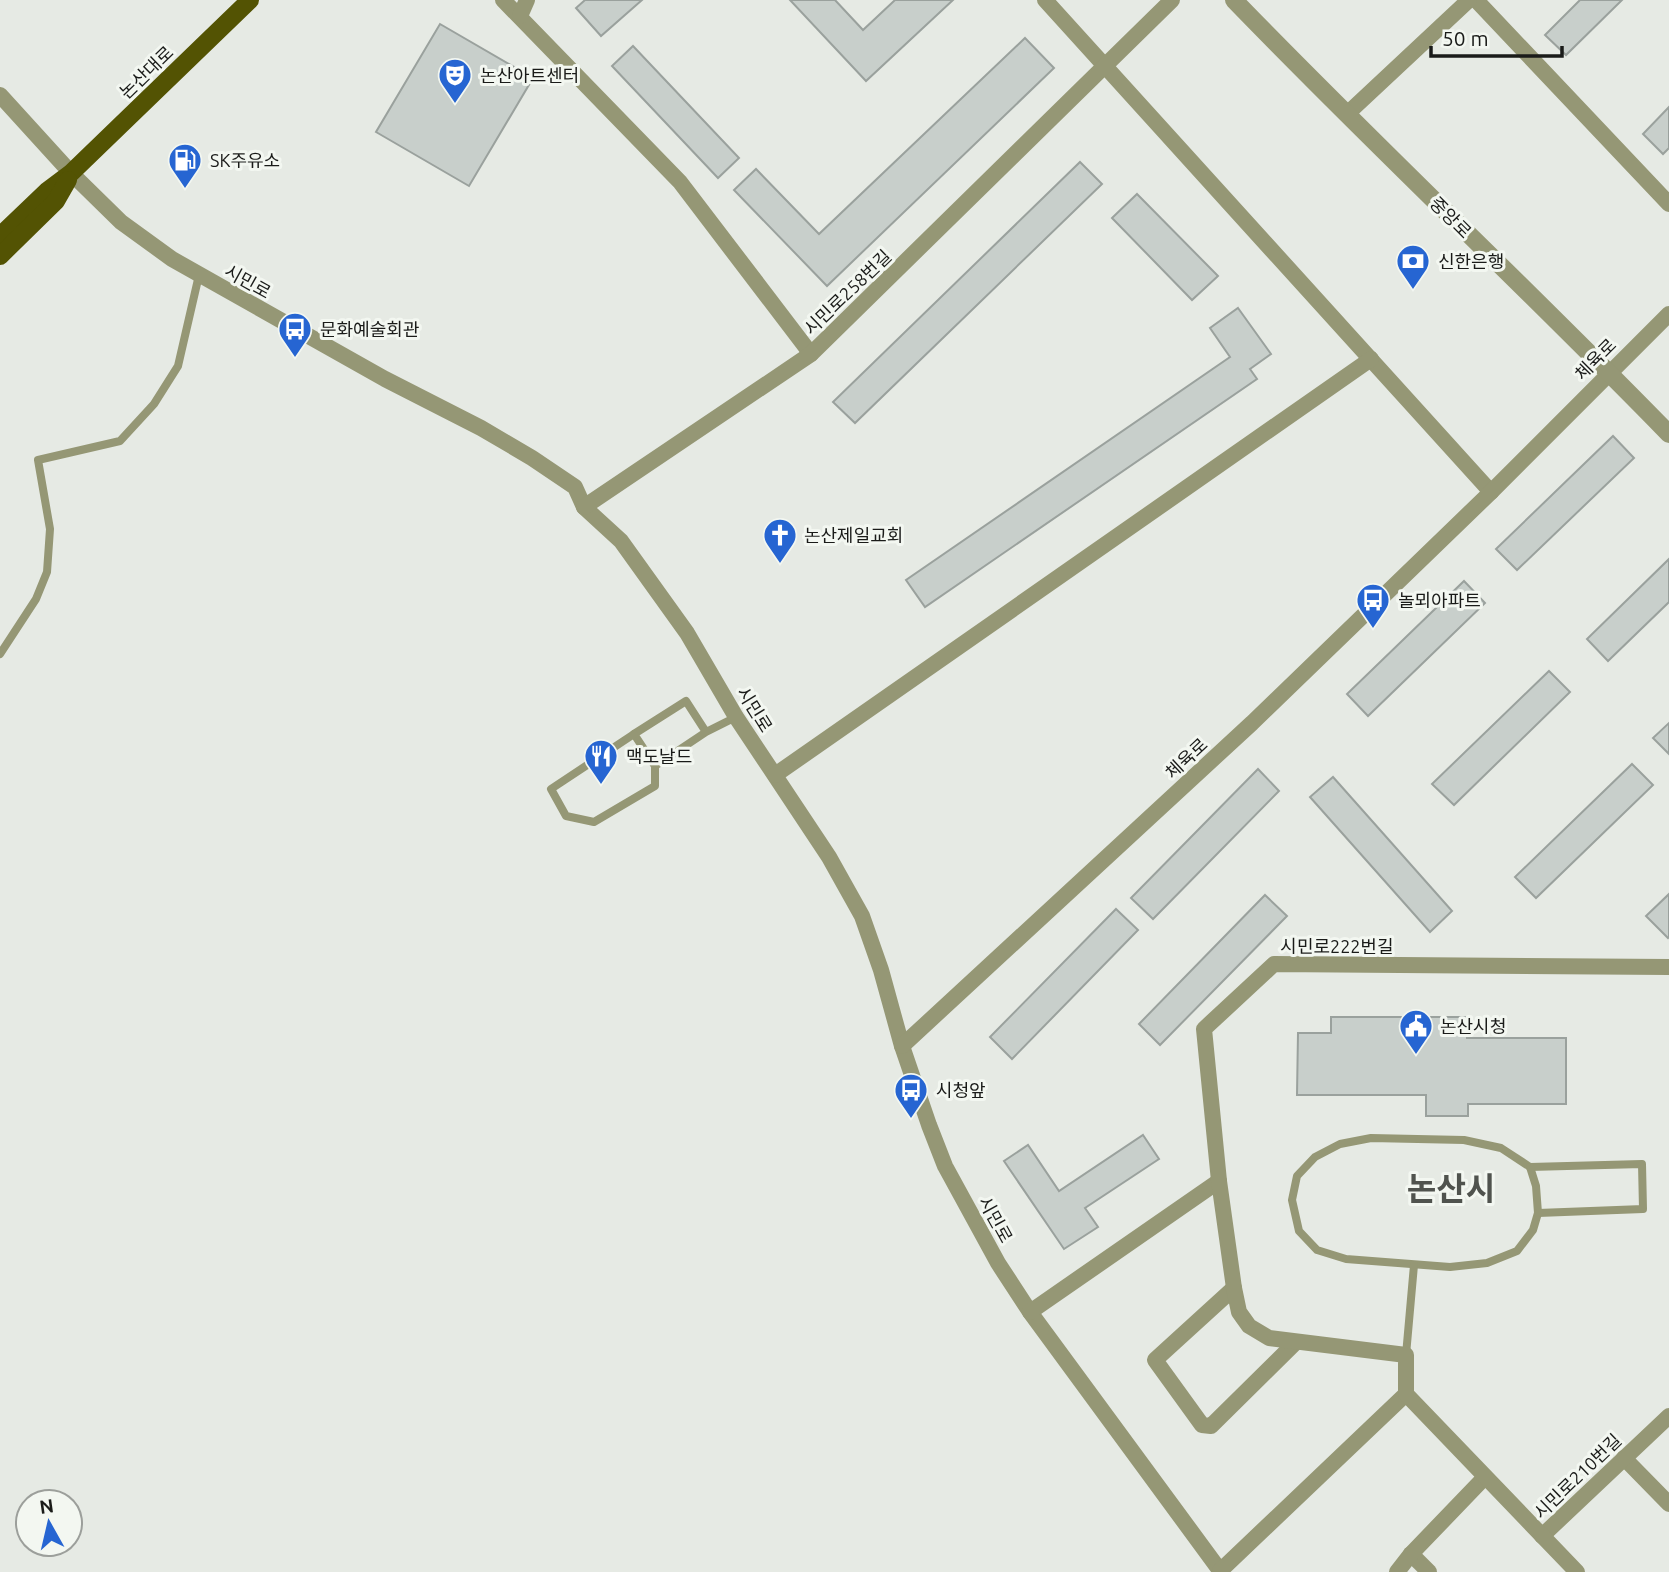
<svg xmlns="http://www.w3.org/2000/svg" width="1669" height="1572" font-family="Ubuntu,'Noto Sans KR',sans-serif">
	<rect width="100%" height="100%" fill="#e6eae4"/>
	<g fill="#c8cfcb" stroke="#9aa19d" stroke-width="2">
		<path d="M585,0H642L601,36L576,8Z"/>
		<path d="M790,0H835L863,30L895,0H953L866,81Z"/>
		<path d="M1580,0H1622L1566,55L1545,35Z"/>
		<path d="M440,24L533,78L469,186L376,132Z"/>
		<path d="M1025,38L1054,68L827,286L734,190L756,169L819,234Z"/>
		<path d="M633,46L739,158L718,178L612,66Z"/>
		<path d="M1669,107V148L1663,154L1643,134Z"/>
		<path d="M1080,162L1102,184L855,423L833,402Z"/>
		<path d="M1137,194L1218,276L1192,300L1112,218Z"/>
		<path d="M1238,308L1271,354L1250,369L1257,379L925,607L906,580L1230,357L1210,328Z"/>
		<path d="M1613,436L1634,458L1517,570L1496,549Z"/>
		<path d="M1669,559V602L1608,661L1587,639Z"/>
		<path d="M1464,581L1485,603L1368,716L1347,694Z"/>
		<path d="M1549,671L1570,692L1454,805L1432,784Z"/>
		<path d="M1669,723V754L1653,738Z"/>
		<path d="M1632,764L1653,785L1536,898L1515,877Z"/>
		<path d="M1258,769L1279,791L1153,919L1131,898Z"/>
		<path d="M1333,777L1452,911L1430,932L1310,797Z"/>
		<path d="M1669,894V937L1668,938L1646,916Z"/>
		<path d="M1265,895L1287,916L1160,1045L1139,1024Z"/>
		<path d="M1116,909L1138,930L1012,1059L990,1037Z"/>
		<path d="M1331,1017H1467V1038H1566V1104H1468V1116H1426V1095H1297L1298,1033H1331Z"/>
		<path d="M1143,1135L1159,1159L1085,1208L1098,1227L1064,1249L1004,1161L1028,1145L1059,1191Z"/>
	</g>
	<g fill="none" stroke-linecap="round" stroke-linejoin="round">
		<g stroke="#959775" stroke-width="8">
			<path d="M0,654L36,599L47,572L50,529L38,460L120,441L154,404L178,366L199,275"/>
			<path d="M706,732L686,701L634,734L655,766L706,732L736,717"/>
			<path d="M634,734L551,789L566,816L594,822L655,786V766"/>
			<path d="M1371,1138L1464,1140L1501,1148L1530,1167L1536,1186L1538,1213L1533,1230L1517,1251L1487,1263L1450,1267L1346,1259L1317,1250L1299,1231L1292,1200L1297,1176L1315,1157L1340,1144Z"/>
			<path d="M1530,1167L1642,1164L1643,1209L1538,1213"/>
			<path d="M1406,1355L1414,1265"/>
		</g>
		<g stroke="#959775" stroke-width="16">
			<path d="M503,0L680,182L811,354"/>
			<path d="M1045,0L1491,492"/>
			<path d="M1476,0L1669,204"/>
			<path d="M520,16L527,0"/>
			<path d="M0,95L71,173L121,222L172,259L385,379L481,428L532,458L575,487L584,507L621,541L687,633L736,717L829,857L862,916L881,970L902,1046L929,1125L945,1166L998,1263L1030,1312L1221,1572"/>
			<path d="M1347,114L1469,0"/>
			<path d="M584,507L811,354L1172,0"/>
			<path d="M775,775L1371,359"/>
			<path d="M902,1046L1252,723L1491,492L1669,314"/>
			<path d="M1234,1288L1155,1360L1202,1425L1211,1426L1296,1342"/>
			<path d="M1030,1312L1219,1181"/>
			<path d="M1624,1458L1669,1504"/>
			<path d="M1542,1536L1669,1416"/>
			<path d="M1411,1554L1429,1572"/>
			<path d="M1220,1571L1406,1394"/>
			<path d="M1397,1572L1411,1554L1485,1477"/>
			<path d="M1577,1572L1406,1394V1355L1269,1338L1249,1326L1239,1312L1234,1288L1219,1181L1204,1029L1274,964L1669,967"/>
		</g>
		<path stroke="#959775" stroke-width="18" d="M1234,0C1376,147 1526,287 1669,434"/>
		<g stroke="#535303" stroke-width="18">
			<path d="M0,236L47,191L71,173L250,0"/>
			<path d="M0,256L56,201L68,180"/>
		</g>
	</g>
	<defs>
		<symbol id="theatre-pin" viewBox="-11 -11 22 30"><path d="M0 17L-7.5 6A9.5 9.5 0 1 1 7.5 6Z" fill="#2665d2" stroke="#f3f7f1"/><path d="M-5-5.5Q0-4 5-5.5V0Q5 5 0 6Q-5 5-5 0ZM-3.3-2.5H-1v1.5H-3.3ZM1-2.5H3.3v1.5H1ZM-2.8 1Q0 5.5 2.8 1Z" fill="#fff"/></symbol>
		<symbol id="fuel-pin" viewBox="-11 -11 22 30"><path d="M0 17L-7.5 6A9.5 9.5 0 1 1 7.5 6Z" fill="#2665d2" stroke="#f3f7f1"/><path d="M-5.5-6h7V0h2V4h1.3V-2.5L3-4.5l.8-.8L6-3V5H2.5V1h-1V6h-7ZM-4.2-4.7v3.2H.2V-4.7Z" fill="#fff"/></symbol>
		<symbol id="bank-pin" viewBox="-11 -11 22 30"><path d="M0 17L-7.5 6A9.5 9.5 0 1 1 7.5 6Z" fill="#2665d2" stroke="#f3f7f1"/><path d="M-6-4H6V4H-6ZM0-2.3a2.3 2.3 0 1 0 0 4.6a2.3 2.3 0 1 0 0-4.6Z" fill="#fff"/></symbol>
		<symbol id="bus-pin" viewBox="-11 -11 22 30"><path d="M0 17L-7.5 6A9.5 9.5 0 1 1 7.5 6Z" fill="#2665d2" stroke="#f3f7f1"/><path d="M-5-6H5V4H4V6H2V4H-2V6H-4V4H-5ZM-3.5-4V0h7V-4ZM-3.5 1.2v1.5H-2V1.2ZM2 1.2v1.5H3.5V1.2Z" fill="#fff"/></symbol>
		<symbol id="church-pin" viewBox="-11 -11 22 30"><path d="M0 17L-7.5 6A9.5 9.5 0 1 1 7.5 6Z" fill="#2665d2" stroke="#f3f7f1"/><path d="M-1.2-6h2.4v3.5h3.3v2.4h-3.3V6h-2.4V-.1h-3.3v-2.4h3.3Z" fill="#fff"/></symbol>
		<symbol id="restaurant-pin" viewBox="-11 -11 22 30"><path d="M0 17L-7.5 6A9.5 9.5 0 1 1 7.5 6Z" fill="#2665d2" stroke="#f3f7f1"/><path d="M-5-6h1v4h1v-4h1v4h1v-4h1v5L-1.5 .5V6h-2V.5L-5-1ZM5-6V6H3V1.5H1.5Q1.5-4 5-6Z" fill="#fff"/></symbol>
		<symbol id="civic-pin" viewBox="-11 -11 22 30"><path d="M0 17L-7.5 6A9.5 9.5 0 1 1 7.5 6Z" fill="#2665d2" stroke="#f3f7f1"/><path d="M-.6-6.5H3V-4.5H.6V-3L4-1V1h2V6H-6V1h2V-1L-.6-3ZM-1.2 2.5V6h2.4V2.5Z" fill="#fff"/></symbol>
	</defs>
	<g fill-rule="evenodd">
		<use href="#theatre-pin" x="436" y="56" width="38" height="52"/>
		<use href="#fuel-pin" x="166" y="141" width="38" height="52"/>
		<use href="#bank-pin" x="1394" y="242" width="38" height="52"/>
		<use href="#bus-pin" x="276" y="310" width="38" height="52"/>
		<use href="#church-pin" x="761" y="516" width="38" height="52"/>
		<use href="#bus-pin" x="1354" y="581" width="38" height="52"/>
		<use href="#restaurant-pin" x="582" y="737" width="38" height="52"/>
		<use href="#civic-pin" x="1397" y="1007" width="38" height="52"/>
		<use href="#bus-pin" x="892" y="1071" width="38" height="52"/>
	</g>
	<g text-anchor="middle" dominant-baseline="central" stroke-width="6" stroke-linejoin="round" paint-order="stroke">
		<g font-size="18" fill="#1a1b19" stroke="#f3f7f1">
			<text transform="translate(146 72) rotate(-44)">논산대로</text>
			<text transform="translate(1451 217) rotate(45)">중앙로</text>
			<text transform="translate(248 281) rotate(29)">시민로</text>
			<text transform="translate(847 292) rotate(-44)">시민로258번길</text>
			<text transform="translate(1595 359) rotate(-45)">체육로</text>
			<text transform="translate(755 709) rotate(58)">시민로</text>
			<text transform="translate(1186 758) rotate(-43)">체육로</text>
			<text x="1337" y="946">시민로222번길</text>
			<text transform="translate(996 1219) rotate(61)">시민로</text>
			<text transform="translate(1577 1476) rotate(-44)">시민로210번길</text>
		</g>
		<g font-size="18" fill="#1a1b19" stroke="#f3f7f1" text-anchor="start">
			<text x="480" y="75">논산아트센터</text>
			<text x="210" y="160">SK주유소</text>
			<text x="1438" y="261">신한은행</text>
			<text x="320" y="329">문화예술회관</text>
			<text x="804" y="535">논산제일교회</text>
			<text x="1398" y="600">놀뫼아파트</text>
			<text x="626" y="756">맥도날드</text>
			<text x="1440" y="1026">논산시청</text>
			<text x="936" y="1090">시청앞</text>
		</g>
		<g font-size="32" font-weight="bold" fill="#50534e" stroke="#f3f7f1">
			<text x="1451" y="1188">논산시</text>
		</g>
	</g>
	<g transform="translate(49 1523) rotate(352)"><circle r="33" fill="#f3f7f1" stroke="#9c9f9b" stroke-width="2"/>
	<path d="M0-5L12 26L0 18L-12 26Z" fill="#2665d2"/>
	<text y="-10" font-size="19" font-weight="bold" text-anchor="middle" fill="#1a1b19">N</text>
	</g>
	<path d="M1431 46v10h131v-10" fill="none" stroke="#1a1b19" stroke-width="3.5"/>
	<text x="1442" y="46" font-size="21" fill="#1a1b19" stroke="#f3f7f1" stroke-width="5" paint-order="stroke">50 m</text>
</svg>
